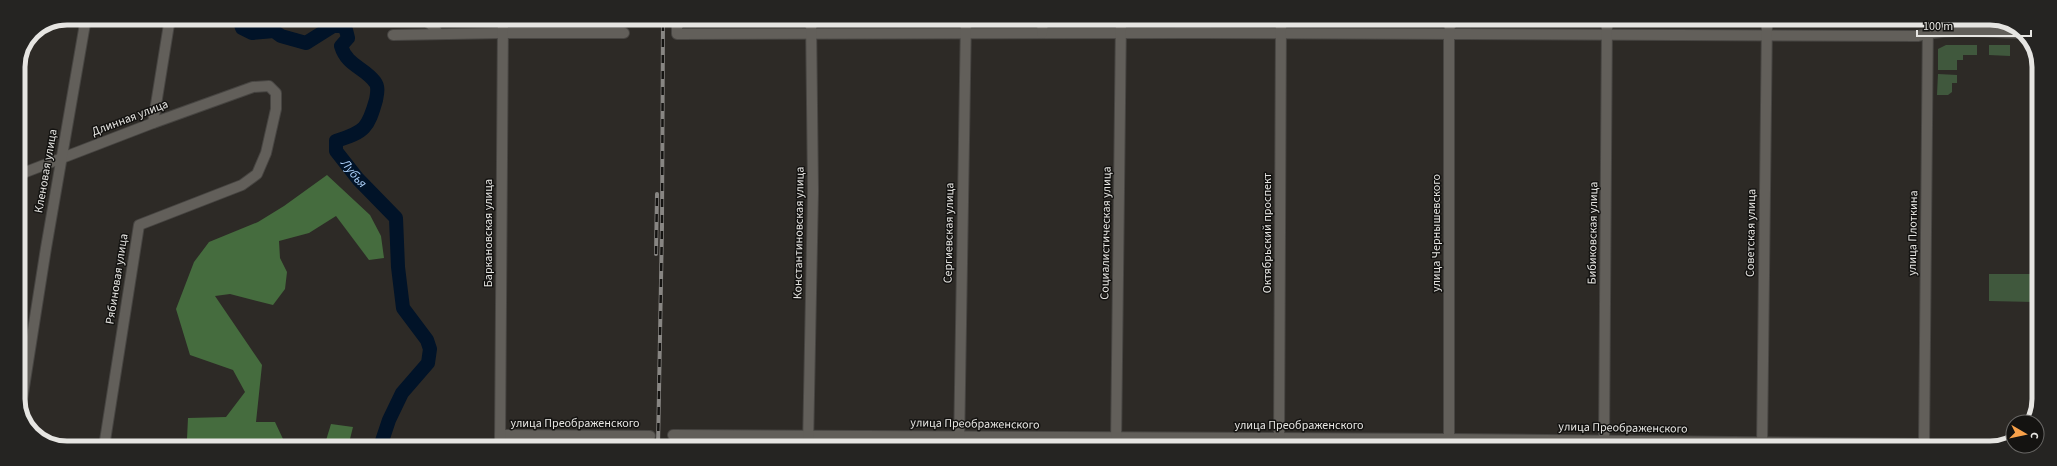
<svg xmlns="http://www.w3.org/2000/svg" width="2057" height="466" font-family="'Source Sans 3',sans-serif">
	<rect width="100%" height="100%" fill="#2d2a26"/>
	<g fill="#40583d">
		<path d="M1946,45H1977V55H1963V60H1957V70H1938V49Z"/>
		<path d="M1989,45H2010V56L1989,55Z"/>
		<path d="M1938,74L1957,75V83H1952V92L1948,95H1937Z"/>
		<path d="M1989,274H2036L2035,302L1989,301Z"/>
	</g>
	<g fill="#456c3e">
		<path d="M327,175L370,215L381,236L384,258L369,260L336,216L309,233L279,241L280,258L287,272L285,289L273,305L230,294L215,296L262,365L256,422H275L283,439L276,447H247V446L187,439L188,418L226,417L245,392L233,370L190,355L176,309L194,262L209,242L258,222L284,206Z"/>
		<path d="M331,424L353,427L348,447H324Z"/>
	</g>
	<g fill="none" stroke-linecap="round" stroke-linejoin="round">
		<path stroke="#011328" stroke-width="14" id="s1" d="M239,18L242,28L252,33L274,31L281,36L306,43L333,26H342L346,30L348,38L341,46C347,66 364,67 375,82C379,87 377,94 376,100C368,128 365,132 336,141V151L358,179L396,218L398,267L403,308L427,340L430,349L428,363L402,393L389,420L380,447"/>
		<defs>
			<g id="minor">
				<path d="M425,18L439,34"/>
				<path d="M677,18V34L1201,33L1918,36C1949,27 1992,33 2025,33"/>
				<path d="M1042,33L1043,18"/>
				<path d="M393,35L503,33H624"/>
				<path d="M153,123L170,18"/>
				<path d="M18,175L153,123L253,87L269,86L276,93V109L266,153L257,174L242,185L139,225L104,447"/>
				<path d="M22,400L46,248L86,18"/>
				<path d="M500,435L650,436"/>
				<path d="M673,435L1449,439L1924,444"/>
				<path d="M500,447L503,18"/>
				<path d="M808,447L813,191L811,18"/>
				<path d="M1604,447L1607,19"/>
				<path d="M959,448L966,18"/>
				<path d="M1116,448L1121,18"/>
				<path d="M1279,448L1281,19"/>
				<path d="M1449,448V33L1451,19"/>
				<path d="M1762,448L1767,19"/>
				<path d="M1924,448L1928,19"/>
			</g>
		</defs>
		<use href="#minor" stroke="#474542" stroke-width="12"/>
		<use href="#minor" stroke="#625f5a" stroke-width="10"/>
		<defs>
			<g id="rail">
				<path d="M656,254L657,194"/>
				<path d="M658,447L662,226L663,18"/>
			</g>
		</defs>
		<use href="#rail" stroke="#888683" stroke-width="4"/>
		<use href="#rail" stroke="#141311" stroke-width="2.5" stroke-dasharray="8" stroke-linecap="butt"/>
	</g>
	<g text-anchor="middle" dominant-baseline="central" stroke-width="3" stroke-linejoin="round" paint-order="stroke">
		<g font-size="12" fill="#e6e5e2" stroke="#141311">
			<text transform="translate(130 118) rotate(-21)">Длинная улица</text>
			<text transform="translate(46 171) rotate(-80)">Кленовая улица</text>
			<text transform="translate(488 233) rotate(-90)">Баркановская улица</text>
			<text transform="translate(799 233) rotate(-89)">Константиновская улица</text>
			<text transform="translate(949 233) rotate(-89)">Сергиевская улица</text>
			<text transform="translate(1106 233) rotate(-89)">Социалистическая улица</text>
			<text transform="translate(1267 233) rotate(-90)">Октябрьский проспект</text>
			<text transform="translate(1436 233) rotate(-90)">улица Чернышевского</text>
			<text transform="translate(1593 233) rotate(-89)">Бибиковская улица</text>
			<text transform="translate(1751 233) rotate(-89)">Советская улица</text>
			<text transform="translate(1913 233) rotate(-89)">улица Плоткина</text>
			<text transform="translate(117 279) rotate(-81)">Рябиновая улица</text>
			<text x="575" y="423">улица Преображенского</text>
			<text transform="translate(975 424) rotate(1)">улица Преображенского</text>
			<text x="1299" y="425">улица Преображенского</text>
			<text transform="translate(1623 428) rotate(1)">улица Преображенского</text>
		</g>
		<g font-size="13" font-style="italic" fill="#abcff8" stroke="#141311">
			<text stroke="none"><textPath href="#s1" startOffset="313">Лубья</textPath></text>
		</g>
	</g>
	<path d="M0 0H2057V466H0ZM67 25H1990A42 42 0 0 1 2032 67V399A42 42 0 0 1 1990 441H67A42 42 0 0 1 25 399V67A42 42 0 0 1 67 25Z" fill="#252422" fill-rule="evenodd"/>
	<path fill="none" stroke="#e6e5e2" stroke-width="5" d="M67 25H1990A42 42 0 0 1 2032 67V399A42 42 0 0 1 1990 441H67A42 42 0 0 1 25 399V67A42 42 0 0 1 67 25Z"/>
	<g transform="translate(2025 434) rotate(99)"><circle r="19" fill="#141311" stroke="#686765"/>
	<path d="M0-3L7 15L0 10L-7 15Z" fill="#f8a14a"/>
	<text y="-6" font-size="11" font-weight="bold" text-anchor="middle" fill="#e6e5e2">С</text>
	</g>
	<path d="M1917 30v6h114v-6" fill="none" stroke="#e6e5e2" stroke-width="2"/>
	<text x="1923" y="30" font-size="12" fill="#e6e5e2" stroke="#141311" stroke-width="3" paint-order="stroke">100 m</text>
</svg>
